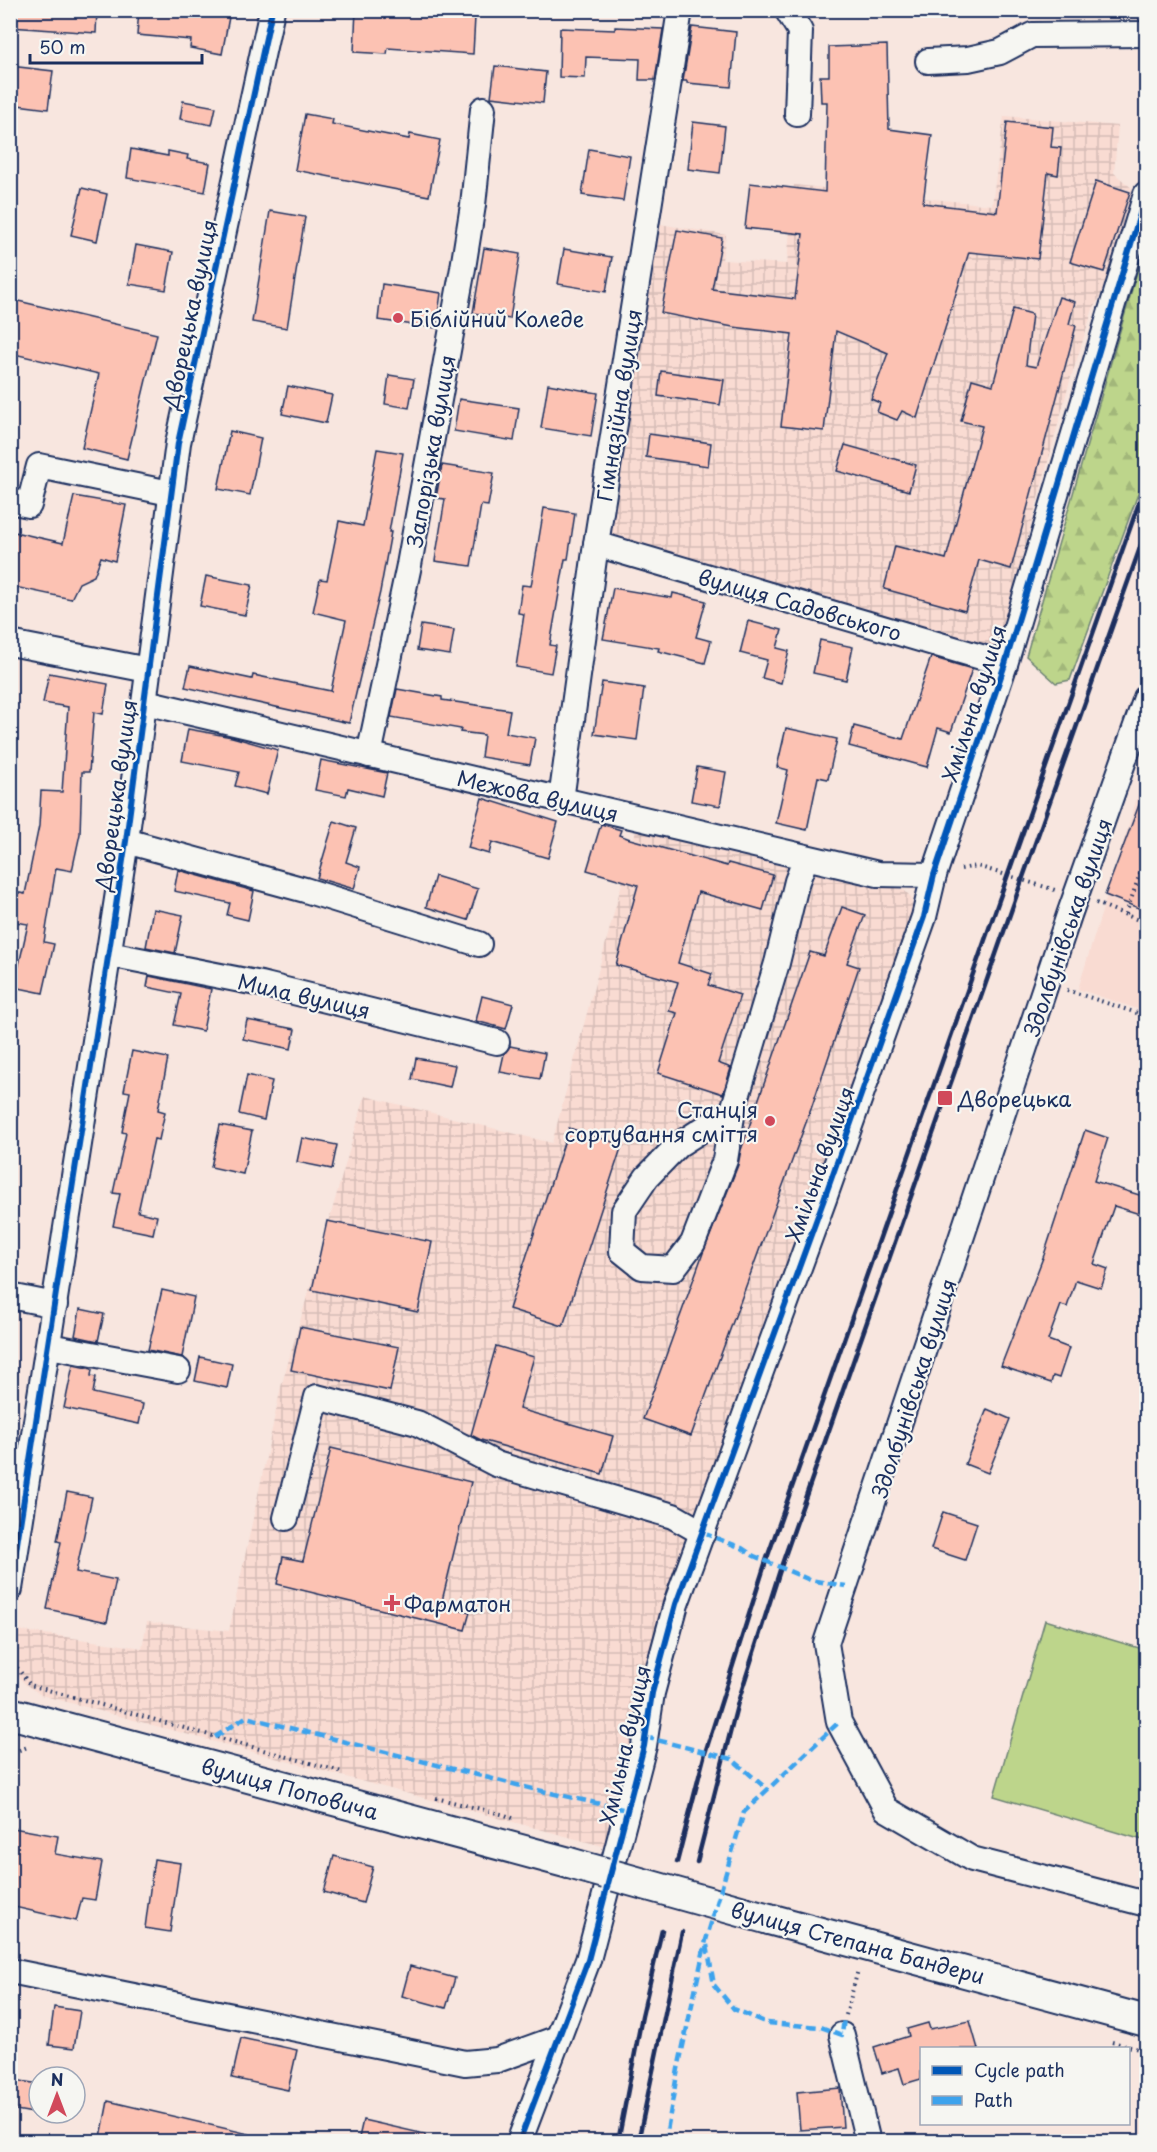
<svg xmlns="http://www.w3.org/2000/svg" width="1157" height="2152" font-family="'Playpen Sans',sans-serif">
	<defs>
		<pattern id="industrial-grid" width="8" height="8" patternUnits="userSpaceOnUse" patternTransform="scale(1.5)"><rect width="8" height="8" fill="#f9dbd2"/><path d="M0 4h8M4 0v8" fill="none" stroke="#d5bcb7"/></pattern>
		<pattern id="forest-firs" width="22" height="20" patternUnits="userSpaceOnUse" patternTransform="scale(1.5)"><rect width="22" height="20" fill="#bdd58b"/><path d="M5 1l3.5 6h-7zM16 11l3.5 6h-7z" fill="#a2b77a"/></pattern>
	</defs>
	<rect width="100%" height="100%" fill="#f8e6df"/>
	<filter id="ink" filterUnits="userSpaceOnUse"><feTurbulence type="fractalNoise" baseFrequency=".0167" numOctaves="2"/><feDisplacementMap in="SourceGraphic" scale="12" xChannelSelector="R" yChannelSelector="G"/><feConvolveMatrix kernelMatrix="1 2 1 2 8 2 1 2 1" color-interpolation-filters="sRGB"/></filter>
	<g filter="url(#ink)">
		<path fill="#f9dbd2" d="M1146,769V1012L1078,989Z"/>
		<g fill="url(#industrial-grid)">
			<path d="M1004,116L1118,126L1114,173L1134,190L1113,260L1100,297L1093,309L1069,384L996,654L604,539L654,223L726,235L722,260L787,264L794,185L992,205Z"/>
			<path d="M637,827L904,890L911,897L913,911L877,1025L660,1627L606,1847L41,1695L25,1684L15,1673L13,1657L17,1630L142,1648L147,1622L229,1631L281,1387L365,1096L552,1143Z"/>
		</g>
		<path fill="url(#forest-firs)" stroke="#6c8274" stroke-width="1.5" d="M1146,241V472L1070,680L1056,683L1026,656Z"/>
		<path fill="#bdd58b" stroke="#6c8274" stroke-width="1.5" d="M1045,1620L1146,1650V1841L994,1796Z"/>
		<g fill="#fcc2b3" stroke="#1b2f5e" stroke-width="1.5">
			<path d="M10,10H97L96,33L10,27Z"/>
			<path d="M139,10H191L229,17L222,54L190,48L191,40L137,35Z"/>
			<path d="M356,10L475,17L473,54L388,48L387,54L354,52Z"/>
			<path d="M615,27L663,29L655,80H639L640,59L586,57L585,78L559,77L560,28L615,30Z"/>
			<path d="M692,27L736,32L731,87L687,83V81H683Z"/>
			<path d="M887,45L889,129L932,135L923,203L997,212L1007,122L1053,127L1051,147L1061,148L1058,175L1048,173L1038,259L969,252L917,418L902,411L897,420L877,412L880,403L871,399L888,353L836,331L824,431L781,426L792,334L733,327L661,313L677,230L722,238L712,289L795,299L803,234L745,228L750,183L825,192L827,102H821L820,76H829V47Z"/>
			<path d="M10,66L53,71L48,109L10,104Z"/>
			<path d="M495,66L546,72L543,103L491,97Z"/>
			<path d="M183,101L216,107L212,125L180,119Z"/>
			<path d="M305,114L333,119L332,124L409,139L410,134L440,140L429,196L295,170Z"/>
			<path d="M693,122L725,126L720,173L688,169Z"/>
			<path d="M131,149L168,156V151L188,155L187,159L210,163L205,192L127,178Z"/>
			<path d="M589,149L630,156L623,201L582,195Z"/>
			<path d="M1096,181L1130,192L1104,272L1070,262Z"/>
			<path d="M82,188L107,194L97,241L71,235Z"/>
			<path d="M270,211L305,217L287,328L252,322Z"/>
			<path d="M136,245L173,252L166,290L129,284Z"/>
			<path d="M484,248L520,254L510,319L473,313Z"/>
			<path d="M564,249L612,257L606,292L558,284Z"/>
			<path d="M382,284L441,293L436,328L378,320Z"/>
			<path d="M1059,297L1075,302L1069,324L1076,326L1011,569L979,560L965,611L884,589L895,546L946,559L982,426L961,421L972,379L993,385L1013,309L1032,314L1026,365L1036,367Z"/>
			<path d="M10,299L157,334L127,459L82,448L99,374L10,353Z"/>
			<path d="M661,371L724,380L720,405L658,396Z"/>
			<path d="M389,375L414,379L409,408L385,404Z"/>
			<path d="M548,384L598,393L591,436L541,428Z"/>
			<path d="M288,386L332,395L326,423L282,414Z"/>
			<path d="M459,399L519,408L514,441L454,431Z"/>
			<path d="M230,431L261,438L250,495L218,489Z"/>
			<path d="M649,434L711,443L708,466L646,457Z"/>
			<path d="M845,445L916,465L909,491L837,471Z"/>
			<path d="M377,449L403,453L389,532H391L380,592L349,723L185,687L190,666L252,679L253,675L331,691L346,620L313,612L320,579L327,580L339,521L363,526Z"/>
			<path d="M442,465L494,473L488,506L481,505L471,566L435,561L445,499L436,498Z"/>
			<path d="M74,496L126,505L115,561L101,557L94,576L79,583L71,599L10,586V531L63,543Z"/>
			<path d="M544,508L575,513L568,559H565L550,645L556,646L551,673L516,667L524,614L518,613L522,585L531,586Z"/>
			<path d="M206,576L252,585L245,615L200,606Z"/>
			<path d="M613,588L672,598L673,593L706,601L696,637L711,641L705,663L658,651L659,648L603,639Z"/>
			<path d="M748,621L782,630L777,648L789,651L781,683L762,678L767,660L740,653Z"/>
			<path d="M421,625L454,630L450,655L417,650Z"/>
			<path d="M820,640L853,647L846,680L813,673Z"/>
			<path d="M931,657L972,669L951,732L938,728L927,767L849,746L854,726L903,739Z"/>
			<path d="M49,673L108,684L103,714L94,712L89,772H82L80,834L72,871L56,868L44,942L54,944L43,993L14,987L28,924L10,921V891L25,894L39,826L41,791L62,792L68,707L43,703Z"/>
			<path d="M602,682L644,688L637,740L594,734Z"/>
			<path d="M397,689L442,697V700L510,710L506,733L535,738L530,765L481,757L484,735L460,732L461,729L391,717Z"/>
			<path d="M786,728L837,739L828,779L818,777L807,830L776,823L788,770L777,767Z"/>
			<path d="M188,729L232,737L278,750L267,794L235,786L239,772L182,761Z"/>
			<path d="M321,760L387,773L382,796L348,788L346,796L315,790Z"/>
			<path d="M697,767L726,772L720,806L691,801Z"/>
			<path d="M1145,789H1146V911L1105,895Z"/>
			<path d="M482,798L558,822L548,858L492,842L489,854L468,848Z"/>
			<path d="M334,821L356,828L346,862L360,867L354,889L317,878Z"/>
			<path d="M601,824L621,830L619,835L630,839L727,866L728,863L773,875L763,910L698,892L678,963L712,974L708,985L740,995L718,1063L731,1068L723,1094L658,1073L677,1013L669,1011L678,982L616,965L638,885L587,870Z"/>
			<path d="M178,870L254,891L248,920L227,915L230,903L174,891Z"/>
			<path d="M435,876L478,889L468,920L426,907Z"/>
			<path d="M842,907L865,915L847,963L859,967L811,1109L691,1436L643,1419L703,1253L738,1165L741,1150L810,952L824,956Z"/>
			<path d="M153,909L183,915L175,953L146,947Z"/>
			<path d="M149,976L211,989L203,1031L174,1025L181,994L147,987Z"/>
			<path d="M482,996L513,1004L506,1029L476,1021Z"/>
			<path d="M247,1020L295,1029L291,1049L243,1039Z"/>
			<path d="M510,1046L545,1053L540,1079L500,1072L504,1054Z"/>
			<path d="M132,1051L168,1058L158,1110L165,1112L159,1140L154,1139L138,1212L157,1216L153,1234L113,1226L120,1194L113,1193L126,1133L122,1132L130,1092L124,1091Z"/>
			<path d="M416,1058L455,1065L450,1087L412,1079Z"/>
			<path d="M247,1075L272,1081L264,1120L239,1114Z"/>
			<path d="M220,1125L252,1131L243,1174L211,1167Z"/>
			<path d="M569,1128L622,1145L563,1326L509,1309Z"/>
			<path d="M1085,1130L1108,1138L1094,1181L1146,1197V1216L1114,1206L1094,1264L1108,1269L1101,1288L1076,1280L1067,1307L1061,1305L1048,1340L1069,1348L1059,1378L1053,1376L1051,1383L1001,1366L1044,1255Z"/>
			<path d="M302,1138L337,1145L332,1169L297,1162Z"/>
			<path d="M327,1221L432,1242L418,1312L312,1290Z"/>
			<path d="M162,1290L194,1297L182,1357L148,1350Z"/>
			<path d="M80,1309L104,1314L98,1341L75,1336Z"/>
			<path d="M300,1327L399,1347L390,1391L291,1370Z"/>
			<path d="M496,1346L534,1357L519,1409L613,1436L602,1474L481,1440L471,1435Z"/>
			<path d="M200,1357L232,1364L227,1388L195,1381Z"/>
			<path d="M73,1365L92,1369L91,1376L96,1377L93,1393L143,1404L139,1424L64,1408Z"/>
			<path d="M987,1409L1010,1419L988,1473L965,1464Z"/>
			<path d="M331,1448L471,1482L441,1605L470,1612L465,1630L277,1584L283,1557L303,1561Z"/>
			<path d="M67,1492L92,1497L76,1572L116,1580L107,1622L47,1609L61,1542L57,1541Z"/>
			<path d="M943,1512L977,1523L965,1560L931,1549Z"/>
			<path d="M13,1828L58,1836L55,1854L102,1862L95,1900L82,1898L76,1921L10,1906V1841Z"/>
			<path d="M334,1856L373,1867L363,1903L324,1892Z"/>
			<path d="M154,1859L180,1863L170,1932L145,1928Z"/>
			<path d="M410,1966L455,1978L446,2008L402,1996Z"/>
			<path d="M54,2007L80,2011L74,2048L49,2045Z"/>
			<path d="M970,2021L978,2049H921V2079L904,2084L899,2068L882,2073L874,2047L909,2036L907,2029L928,2023L930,2029Z"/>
			<path d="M241,2038L297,2050L288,2090L232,2078Z"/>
			<path d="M14,2080L39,2084V2114L10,2109Z"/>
			<path d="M840,2088L843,2127L800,2130L797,2092Z"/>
			<path d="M108,2101L249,2134L248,2142H100Z"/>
			<path d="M363,2120L425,2134V2142H358Z"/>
		</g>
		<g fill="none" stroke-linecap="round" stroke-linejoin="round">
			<defs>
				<g id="minor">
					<path d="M787,10L800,31L797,114"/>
					<path d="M928,61L968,59L1000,52L1032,35L1146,34"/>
					<path d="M10,501L29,505L39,466L170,493"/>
					<path d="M596,544L1005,664"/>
					<path d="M10,643L148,670"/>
					<path d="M1146,698L1069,915L826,1643L839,1722L886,1809L972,1859L1146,1904"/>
					<path d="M145,702L878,874L934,875"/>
					<path d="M369,755L409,565L463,268L473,205L483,109"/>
					<path d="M561,800L596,544L680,10"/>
					<path d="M126,841L305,890L479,944"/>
					<path d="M109,954L261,984L497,1042"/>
					<path d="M733,1110L725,1160L693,1243L673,1269L642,1267L622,1251L624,1211L647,1177L678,1145L733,1110L777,963L797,881L806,858"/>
					<path d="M10,1296L55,1305"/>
					<path d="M49,1346L178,1370"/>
					<path d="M286,1518L317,1397L417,1423L496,1464L673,1516L703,1533"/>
					<path d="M10,1589L126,841L178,443L272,10"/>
					<path d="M10,1971L465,2063L497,2060L558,2038"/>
					<path d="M842,2035L868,2142"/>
					<path d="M519,2142L588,1960L644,1746L652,1693L676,1604L824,1199L924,917L934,875L1005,664L1146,194"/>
				</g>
				<g id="major">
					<path d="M10,1713L569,1863"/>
					<path d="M769,1919L1146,2021"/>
				</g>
			</defs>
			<use href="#minor" stroke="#1b2f5e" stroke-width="28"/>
			<use href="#major" stroke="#1b2f5e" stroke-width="34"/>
			<g stroke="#1b2f5e" stroke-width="4" stroke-dasharray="1.5 4.5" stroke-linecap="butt">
				<path d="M961,869L977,866L1055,890"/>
				<path d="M1096,903L1146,923"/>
				<path d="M1126,914L1146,856"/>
				<path d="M1067,990L1146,1016"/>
				<path d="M10,1658L30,1685L342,1772"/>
				<path d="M10,1758L17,1751L30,1746"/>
				<path d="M436,1798L505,1815L515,1819"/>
				<path d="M846,2015L858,1970"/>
				<path d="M1112,2042L1146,2051"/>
			</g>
			<use href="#minor" stroke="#f6f6f2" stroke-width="24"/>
			<use href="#major" stroke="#f6f6f2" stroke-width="30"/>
			<g stroke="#1b2f5e" stroke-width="4.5">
				<path d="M677,1862L705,1753L766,1561L1146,483"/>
				<path d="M697,1862L738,1702L781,1567L1022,880L1146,531"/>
				<path d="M618,2142L642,2016L662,1930"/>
				<path d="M638,2142L682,1932"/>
			</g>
			<defs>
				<path id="major-bridge" d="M569,1863L769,1919"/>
			</defs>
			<use href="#major-bridge" stroke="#1b2f5e" stroke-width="34" stroke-linecap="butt"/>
			<use href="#major-bridge" stroke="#f6f6f2" stroke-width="30"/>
			<g stroke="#3da3ed" stroke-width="4.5" stroke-dasharray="9 4.5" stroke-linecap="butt">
				<path d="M703,1533L742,1548L754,1556L810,1580L846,1586"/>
				<path d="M215,1737L246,1717L533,1789L627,1810"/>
				<path d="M645,1737L732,1759L768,1790"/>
				<path d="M707,1945L714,1985L734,2009L767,2023L821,2027L842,2035L844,2018"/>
				<path d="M665,2142L678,2069L706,1940L744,1812L839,1722"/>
			</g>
			<defs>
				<g id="cycleway">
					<path d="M10,1589L126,841L178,443L272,10"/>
					<path d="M519,2142L588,1960L644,1746L652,1693L676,1604L824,1199L924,917L934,875L1005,664L1146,194"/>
				</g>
			</defs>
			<use href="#cycleway" stroke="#f6f6f2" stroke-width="10"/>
			<use href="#cycleway" stroke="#0057b8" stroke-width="6"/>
		</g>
	</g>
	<g fill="#d1495b" stroke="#f6f6f2" stroke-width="2">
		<circle cx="398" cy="318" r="6"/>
		<rect x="937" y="1090" width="16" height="16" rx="3"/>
		<circle cx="770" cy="1121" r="6"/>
		<path d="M389 1594h6v6h6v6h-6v6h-6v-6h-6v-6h6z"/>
	</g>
	<g text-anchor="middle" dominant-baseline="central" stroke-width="4.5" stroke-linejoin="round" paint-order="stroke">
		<g font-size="21" fill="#1b2f5e" stroke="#f6f6f2">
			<text transform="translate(189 314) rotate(-78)">Дворецька вулиця</text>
			<text transform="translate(618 405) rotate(-81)">Гімназійна вулиця</text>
			<text transform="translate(430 451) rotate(-80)">Запорізька вулиця</text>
			<text transform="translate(800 604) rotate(16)">вулиця Садовського</text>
			<text transform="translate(973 703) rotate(-72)">Хмільна вулиця</text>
			<text transform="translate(115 795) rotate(-82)">Дворецька вулиця</text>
			<text transform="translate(538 795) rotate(13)">Межова вулиця</text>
			<text transform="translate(1067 927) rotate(-71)">Здолбунівська вулиця</text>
			<text transform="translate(304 995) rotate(13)">Мила вулиця</text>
			<text transform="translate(819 1164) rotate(-70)">Хмільна вулиця</text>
			<text transform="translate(913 1388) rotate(-72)">Здолбунівська вулиця</text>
			<text transform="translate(624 1745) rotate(-77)">Хмільна вулиця</text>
			<text transform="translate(290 1788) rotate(15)">вулиця Поповича</text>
			<text transform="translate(858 1942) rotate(15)">вулиця Степана Бандери</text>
		</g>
		<g font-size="21" fill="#1b2f5e" stroke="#f6f6f2" text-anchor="start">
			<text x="410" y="318">Біблійний Коледе</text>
			<text x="958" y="1098">Дворецька</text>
			<text x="758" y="1109" text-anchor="end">Станція<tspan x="758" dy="24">сортування сміття</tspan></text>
			<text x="404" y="1603">Фарматон</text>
		</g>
	</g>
	<rect width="1157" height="2152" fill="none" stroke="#f6f6f2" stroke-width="36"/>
	<rect x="18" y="18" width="1121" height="2116" fill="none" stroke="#1b2f5e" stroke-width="2" filter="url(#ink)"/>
	<rect x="920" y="2047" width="210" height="78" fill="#f6f6f2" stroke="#9ea6b7" stroke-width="1.5"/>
	<rect x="932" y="2066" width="30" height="9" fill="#0057b8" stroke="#9ea6b7" stroke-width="1.5"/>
	<text x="974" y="2077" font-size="18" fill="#1b2f5e">Cycle path</text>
	<rect x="932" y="2096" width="30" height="9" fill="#3da3ed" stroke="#9ea6b7" stroke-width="1.5"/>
	<text x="974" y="2107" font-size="18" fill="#1b2f5e">Path</text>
	<g transform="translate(57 2095)"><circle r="28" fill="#f6f6f2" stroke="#9ea6b7" stroke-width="1.5"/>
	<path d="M0-4.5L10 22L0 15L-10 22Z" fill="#d1495b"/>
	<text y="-9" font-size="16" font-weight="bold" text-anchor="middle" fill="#1b2f5e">N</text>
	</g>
	<path d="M30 54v9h172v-9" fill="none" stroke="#1b2f5e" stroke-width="3"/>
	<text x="39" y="54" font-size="18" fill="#1b2f5e" stroke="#f6f6f2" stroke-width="4.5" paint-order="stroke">50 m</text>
</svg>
